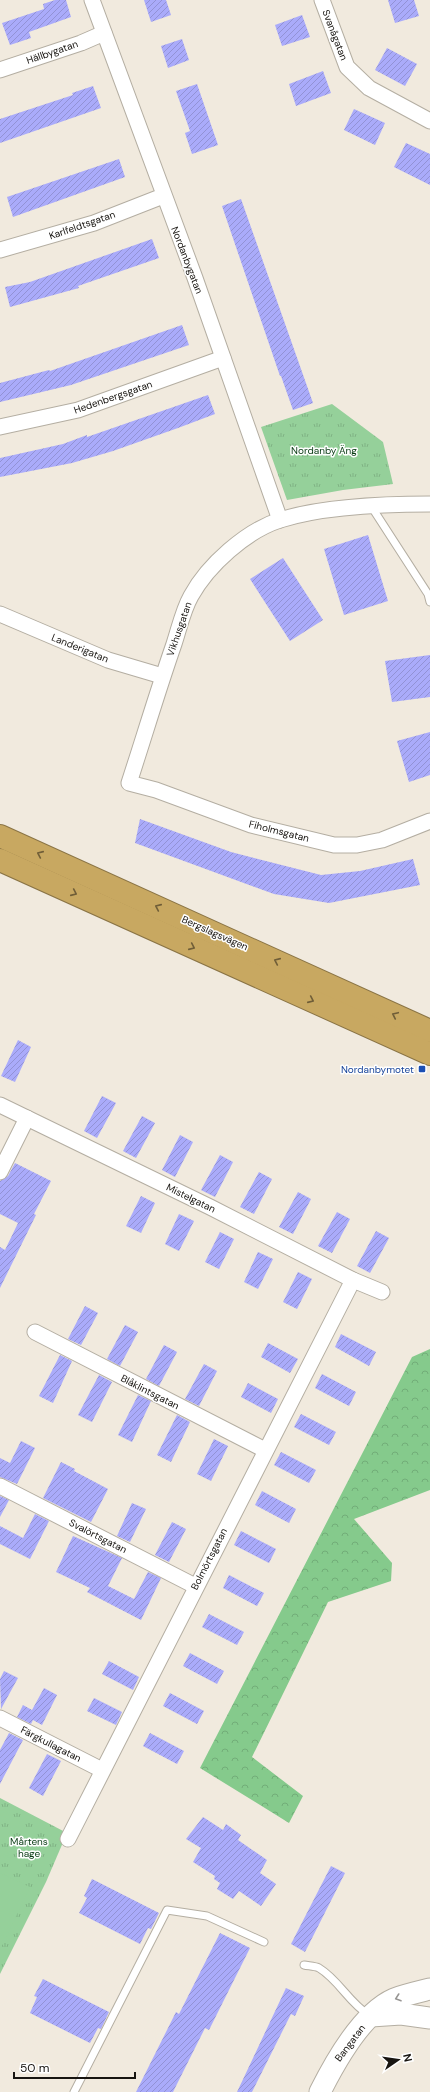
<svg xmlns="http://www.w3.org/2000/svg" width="430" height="2092" font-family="'DM Sans',sans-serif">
	<defs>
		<pattern id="grass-tufts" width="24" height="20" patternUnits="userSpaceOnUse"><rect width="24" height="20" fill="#95d09a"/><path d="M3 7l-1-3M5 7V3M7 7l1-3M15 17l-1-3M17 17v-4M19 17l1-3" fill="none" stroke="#80b284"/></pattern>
		<pattern id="forest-crowns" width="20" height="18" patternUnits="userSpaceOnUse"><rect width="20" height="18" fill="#85ca8c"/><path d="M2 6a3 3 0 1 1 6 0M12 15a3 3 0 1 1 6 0" fill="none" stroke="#72ad78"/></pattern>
		<pattern id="building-hatch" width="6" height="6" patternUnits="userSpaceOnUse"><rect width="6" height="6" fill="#aaabfa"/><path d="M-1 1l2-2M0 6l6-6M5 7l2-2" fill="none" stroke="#9292d5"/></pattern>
	</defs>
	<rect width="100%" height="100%" fill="#f1eade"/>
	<g fill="url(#grass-tufts)">
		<path d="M332,404L383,442L393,484L343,490L287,500L261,427Z"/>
		<path d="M0,1798L67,1833L46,1882L0,1974Z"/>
	</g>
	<path fill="url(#forest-crowns)" d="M430,1349V1490L354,1519L392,1563L391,1581L328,1602L252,1757L303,1796L289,1823L200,1768L412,1357Z"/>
	<path fill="#95d09a" d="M0,1873L30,1887L0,1950Z"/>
	<g fill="url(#building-hatch)">
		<path d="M55,0H66L71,17L29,32L31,38L10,45L2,23L44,9L43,4Z"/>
		<path d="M144,0H166L171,15L151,22Z"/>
		<path d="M388,0H414L419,16L395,23Z"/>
		<path d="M302,15L310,37L282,46L275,25Z"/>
		<path d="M182,39L189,60L168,68L161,46Z"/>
		<path d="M387,48L417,64L405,86L375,70Z"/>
		<path d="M323,71L331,93L296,106L289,84Z"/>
		<path d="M197,84L218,145L192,154L185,133L190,131L176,91Z"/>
		<path d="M93,86L101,108L0,143V119L73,95L72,93Z"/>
		<path d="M354,109L385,123L375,145L344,130Z"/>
		<path d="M406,143L430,154V185L394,167Z"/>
		<path d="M119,159L125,177L13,217L7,197Z"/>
		<path d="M241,199L313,403L293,410L281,376H280L222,206Z"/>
		<path d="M152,239L159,258L78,286L79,288L10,307L5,287L30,282Z"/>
		<path d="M182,325L189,345L71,385L0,402V383L49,370L50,371Z"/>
		<path d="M208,395L215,414L178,428L113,451L72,463L0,477V458L63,444L87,435V437Z"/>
		<path d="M368,535L388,601L344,615L324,549Z"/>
		<path d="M283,558L323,620L290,641L250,579Z"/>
		<path d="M430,655V697L392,702L385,661Z"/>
		<path d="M430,732V775L409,782L397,741Z"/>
		<path d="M140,819L231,852L321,875L360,871L413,859L420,885L329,903L274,894L135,843Z"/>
		<path d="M18,1040L31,1047L15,1082L1,1076Z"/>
		<path d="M102,1096L116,1103L97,1138L84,1131Z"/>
		<path d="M142,1116L155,1123L136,1158L123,1151Z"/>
		<path d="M180,1135L193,1142L175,1177L162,1170Z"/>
		<path d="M220,1155L233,1162L215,1197L201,1190Z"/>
		<path d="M15,1163L51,1181L34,1214L36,1215L0,1288V1247L5,1250L18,1223L0,1214V1181L8,1176Z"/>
		<path d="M259,1172L272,1179L254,1214L240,1207Z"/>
		<path d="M298,1192L311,1199L293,1234L279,1227Z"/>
		<path d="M141,1196L155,1203L141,1233L126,1226Z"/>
		<path d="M337,1212L350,1219L332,1253L318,1246Z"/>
		<path d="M179,1214L194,1221L179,1251L165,1244Z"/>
		<path d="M376,1231L389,1238L370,1273L357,1266Z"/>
		<path d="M220,1232L234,1239L219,1269L205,1262Z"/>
		<path d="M258,1252L273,1259L258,1289L244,1282Z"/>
		<path d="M298,1272L312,1279L297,1309L283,1302Z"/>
		<path d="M85,1306L98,1313L81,1345L68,1339Z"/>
		<path d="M125,1325L138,1332L120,1366L107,1359Z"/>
		<path d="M341,1334L376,1352L369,1366L335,1347Z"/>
		<path d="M268,1343L298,1359L290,1373L261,1357Z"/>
		<path d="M164,1345L177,1352L159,1386L146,1379Z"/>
		<path d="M60,1355L72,1361L53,1403L39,1396Z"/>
		<path d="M204,1364L217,1371L199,1406L185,1399Z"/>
		<path d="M322,1374L356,1392L349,1406L315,1388Z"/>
		<path d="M99,1375L112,1382L92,1422L78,1415Z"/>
		<path d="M248,1383L278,1399L271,1413L241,1397Z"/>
		<path d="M138,1395L151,1401L132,1442L118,1435Z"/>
		<path d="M301,1414L336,1432L329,1445L294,1427Z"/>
		<path d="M177,1415L190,1422L171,1462L157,1455Z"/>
		<path d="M214,1439L228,1446L211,1481L197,1474Z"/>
		<path d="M21,1441L35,1448L17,1484L0,1477V1458L10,1463Z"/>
		<path d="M281,1452L316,1470L309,1483L274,1465Z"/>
		<path d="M61,1462L75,1469L74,1471L108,1489L91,1522L43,1498Z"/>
		<path d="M262,1491L296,1509L289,1523L255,1505Z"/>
		<path d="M0,1496L9,1500L0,1517Z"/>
		<path d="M132,1503L146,1509L130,1542L117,1536Z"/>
		<path d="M35,1514L49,1521L30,1559L0,1544V1526L23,1538Z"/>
		<path d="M172,1522L186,1529L169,1562L155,1555Z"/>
		<path d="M241,1531L276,1549L269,1563L234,1545Z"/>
		<path d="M73,1536L122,1558L108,1586L134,1599L148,1572L161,1578L141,1620L87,1592L90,1588L56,1572Z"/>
		<path d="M229,1575L264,1593L257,1606L223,1588Z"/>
		<path d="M209,1614L244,1632L237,1645L202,1627Z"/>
		<path d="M190,1653L224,1671L217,1684L183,1666Z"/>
		<path d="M109,1661L139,1677L133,1690L102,1674Z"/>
		<path d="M4,1671L18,1678L1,1709L0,1679Z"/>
		<path d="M44,1688L57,1695L42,1725L33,1720L31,1724L17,1717L23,1705L32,1710Z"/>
		<path d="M170,1693L204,1711L197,1724L163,1706Z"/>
		<path d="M94,1698L122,1712L116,1725L87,1711Z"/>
		<path d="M9,1733L23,1740L0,1784V1750Z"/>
		<path d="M150,1733L184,1751L177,1764L143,1746Z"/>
		<path d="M47,1754L61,1761L43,1796L29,1788Z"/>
		<path d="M203,1817L223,1830L226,1824L241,1835L238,1840L267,1860L260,1873L276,1884L261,1906L239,1891L233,1899L217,1889L220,1883L214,1879L215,1876L193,1862L201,1848L186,1839Z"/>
		<path d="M331,1866L345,1873L305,1952L291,1944Z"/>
		<path d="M92,1879L159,1913L151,1929L148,1928L140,1944L79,1913L87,1898L84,1896Z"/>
		<path d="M220,1933L250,1948L209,2030L205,2028L173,2092H136L176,2012L179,2014Z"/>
		<path d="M43,1979L109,2012L101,2029L98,2028L90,2043L30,2013L37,1997L34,1996Z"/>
		<path d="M286,1988L304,1996L295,2016L291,2014L252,2092H237Z"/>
	</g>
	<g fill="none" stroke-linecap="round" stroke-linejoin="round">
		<defs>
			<g id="lane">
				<path d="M371,506L428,594L430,602"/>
				<path d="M304,1965C309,1966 315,1966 319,1968C339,1980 349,2003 369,2015"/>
				<path d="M74,2092L167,1910L207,1916L264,1942"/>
			</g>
			<g id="street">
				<path d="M92,0L195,278L280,520"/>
				<path d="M322,0L347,67L369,88L430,121"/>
				<path d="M0,70L81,43L104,33"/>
				<path d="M0,250L94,223L163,196"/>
				<path d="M0,427L78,410L223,358"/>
				<path d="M430,504C383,504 324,506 280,520C246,531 208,565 191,596C183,610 179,629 174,644C158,690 144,737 129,783L156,790L251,825L334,845H357L382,840L430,821"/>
				<path d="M0,614L108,660L162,676"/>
				<path d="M0,1105L210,1207L353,1280L382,1292"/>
				<path d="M0,1172L27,1118"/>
				<path d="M35,1332L265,1450"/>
				<path d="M0,1486L195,1586"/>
				<path d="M0,1718L102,1770"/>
				<path d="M68,1839L353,1280"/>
			</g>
			<g id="secondary">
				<path d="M371,2016L401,2014L430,2018"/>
				<path d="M320,2092C335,2062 362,2013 394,1999C405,1995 418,1992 430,1989"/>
			</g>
			<g id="highway">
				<path d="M0,836L430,1031"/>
				<path d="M0,860L430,1054"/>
			</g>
		</defs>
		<use href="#lane" stroke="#b4aea2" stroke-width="9"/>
		<use href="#street" stroke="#b4aea2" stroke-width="17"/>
		<use href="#secondary" stroke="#b4aea2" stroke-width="23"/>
		<use href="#highway" stroke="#8a7445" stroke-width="24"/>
		<use href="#lane" stroke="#fff" stroke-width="7"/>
		<use href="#street" stroke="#fff" stroke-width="15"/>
		<use href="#secondary" stroke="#fff" stroke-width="21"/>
		<use href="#highway" stroke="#c8a861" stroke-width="22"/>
	</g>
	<defs><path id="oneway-chevron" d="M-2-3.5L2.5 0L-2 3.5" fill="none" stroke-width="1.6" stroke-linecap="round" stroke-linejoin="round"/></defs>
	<g stroke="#705e38">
		<use href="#oneway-chevron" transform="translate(40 854) rotate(-156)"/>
		<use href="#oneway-chevron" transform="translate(74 893) rotate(24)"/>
		<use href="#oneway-chevron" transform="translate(158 907) rotate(-156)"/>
		<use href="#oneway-chevron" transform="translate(192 947) rotate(24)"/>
		<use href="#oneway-chevron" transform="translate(277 961) rotate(-156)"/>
		<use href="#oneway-chevron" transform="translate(311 1000) rotate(24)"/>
		<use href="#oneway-chevron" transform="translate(395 1015) rotate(-155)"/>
	</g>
	<use stroke="#979593" href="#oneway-chevron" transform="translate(398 1998) rotate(161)"/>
	<rect fill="#1a4fb4" stroke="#fff" stroke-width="1.5" x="418" y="1065" width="8" height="8" rx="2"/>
	<g text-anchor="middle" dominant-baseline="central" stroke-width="3" stroke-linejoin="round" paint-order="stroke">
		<g font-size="10" fill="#171410" stroke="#fff">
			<text transform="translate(335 35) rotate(69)">Svanågatan</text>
			<text transform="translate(52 52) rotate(-19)">Hällbygatan</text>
			<text transform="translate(82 225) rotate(-19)">Karlfeldtsgatan</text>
			<text transform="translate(187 260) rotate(69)">Nordanbygatan</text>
			<text transform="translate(113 397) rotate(-19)">Hedenbergsgatan</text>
			<text transform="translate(179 629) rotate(-71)">Vikhusgatan</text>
			<text transform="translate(80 648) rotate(22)">Landerigatan</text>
			<text transform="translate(279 831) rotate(14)">Fiholmsgatan</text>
			<text transform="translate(215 933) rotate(24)">Bergslagsvägen</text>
			<text transform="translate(191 1198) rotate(26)">Mistelgatan</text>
			<text transform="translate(150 1392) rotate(27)">Blåklintsgatan</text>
			<text transform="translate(98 1536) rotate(27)">Svalörtsgatan</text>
			<text transform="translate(209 1559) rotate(-63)">Bolmörtsgatan</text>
			<text transform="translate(51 1744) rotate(27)">Färgkullagatan</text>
			<text transform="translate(350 2043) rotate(-53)">Bangatan</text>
		</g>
		<g font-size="10" fill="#083b13" stroke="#fff">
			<text x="324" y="450">Nordanby Äng</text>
			<text x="29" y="1841">Mårtens<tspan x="29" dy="12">hage</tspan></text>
		</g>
		<g font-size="10" fill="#164399" stroke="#fff" text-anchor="end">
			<text x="414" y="1069">Nordanbymotet</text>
		</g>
	</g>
	<g transform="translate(398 2060) rotate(77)" stroke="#ffffff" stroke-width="3" paint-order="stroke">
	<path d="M0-3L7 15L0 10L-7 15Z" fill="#171410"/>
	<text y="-6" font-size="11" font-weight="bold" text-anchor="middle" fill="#171410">N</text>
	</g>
	<path d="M14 2072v6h121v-6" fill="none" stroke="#171410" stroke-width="2"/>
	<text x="20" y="2072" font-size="12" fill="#171410" stroke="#ffffff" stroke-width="3" paint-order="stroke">50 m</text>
</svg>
